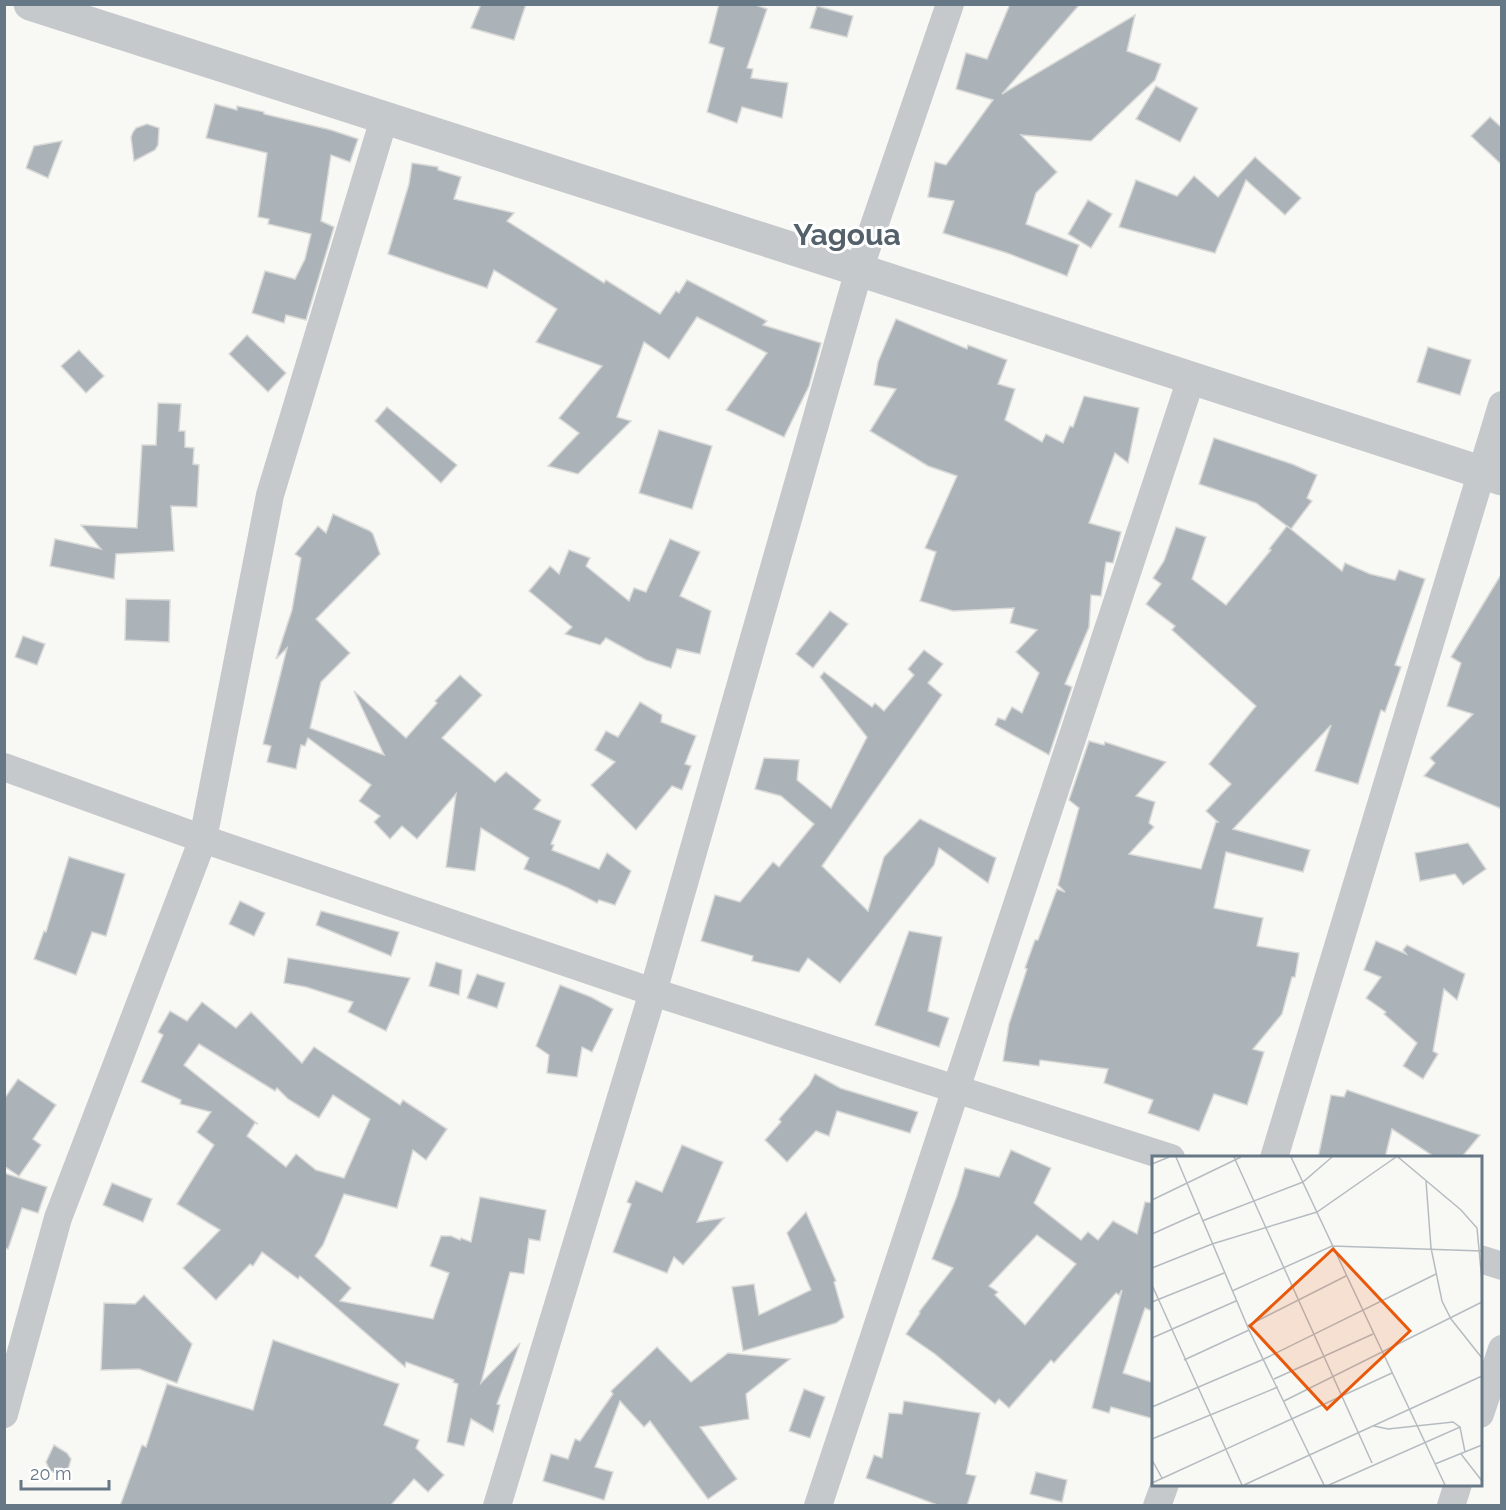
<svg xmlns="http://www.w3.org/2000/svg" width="1506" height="1510" font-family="Raleway,sans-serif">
	<rect width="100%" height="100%" fill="#f8f8f4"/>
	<g fill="#abb3b9" stroke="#d9d9d7" stroke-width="1.5" fill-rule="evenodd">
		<path d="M481,4H526L514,40L471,28Z"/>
		<path d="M719,4H753L767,9L747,68L753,69L751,78L788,83L782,118L742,107L737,123L707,112L724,48L709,43Z"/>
		<path d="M1010,4H1080L1002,94L1135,15L1127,51L1161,64L1155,80L1091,141L1021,135L1057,172L1036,193L1026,224L1079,245L1067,276L1007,253L943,233L954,201L928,197L935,162L946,165L993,100L956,89L966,53L987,59Z"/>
		<path d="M817,6L853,16L847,37L810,28Z"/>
		<path d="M1156,86L1198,108L1180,142L1136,119Z"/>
		<path d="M215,104L237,110V106L264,112V114L331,130L358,139L350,162L331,155L321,221L334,227L306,320L286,315L284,323L252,313L265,271L295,279L305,259L311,234L268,224L269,219L258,217L267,153L206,138Z"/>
		<path d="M1490,117L1502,128V165L1471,136Z"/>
		<path d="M147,124L159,128L158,145L155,150L134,161L131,137L133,132L136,128Z"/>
		<path d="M62,141L48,178L26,168L34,146Z"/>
		<path d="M1255,157L1301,198L1285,215L1246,180L1215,253L1119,227L1136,180L1177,196L1194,176L1218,197Z"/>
		<path d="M412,163L438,167V170L461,177L454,199L514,213L507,221L604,283L606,280L660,314L676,291L679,293L687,280L767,321L763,325L821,343L809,386L784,437L726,410L767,353L697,317L669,359L644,342L617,417L631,421L578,474L548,466L579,433L559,418L602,366L536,342L557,309L494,270L487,288L388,254L409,184Z"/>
		<path d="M1088,200L1112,214L1091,248L1068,234Z"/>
		<path d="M896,319L967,349L968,345L1007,360L998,384L1015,389L1005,420L1042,442L1046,434L1063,443L1070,426L1073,427L1084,396L1139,408L1128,463L1115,453L1089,523L1121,532L1113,563L1106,562L1101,596L1091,595L1089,627L1065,684L1072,687L1049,755L995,725L998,718L1005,720L1012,707L1022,713L1039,673L1016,652L1037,630L1010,623L1014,608L953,611L920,601L936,552L925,548L957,476L928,466L870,431L896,389L874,385L878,362Z"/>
		<path d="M247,335L286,373L268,392L229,354Z"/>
		<path d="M1428,347L1471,360L1460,395L1417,382Z"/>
		<path d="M79,350L104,376L86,393L61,366Z"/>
		<path d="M158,403L181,404L179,431H185V447L194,448L193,464L199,465L197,507L171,506L174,551L116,554L114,579L50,566L55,539L101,549L81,525L137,528L142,445H156Z"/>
		<path d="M387,407L457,465L441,483L375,421Z"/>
		<path d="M659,430L712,446L692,509L639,493Z"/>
		<path d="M1214,438L1292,464L1317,475L1307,498L1312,501L1291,529L1256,503L1199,484Z"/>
		<path d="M333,514L370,531L373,534L380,554L316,619L350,653L321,682L310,728L384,755L354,691L406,738L437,703L435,701L460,675L482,695L442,738L495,782L506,772L541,800L534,809L561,821L551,844L554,845L552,850L599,869L607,853L631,871L615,905L599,900L597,903L568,888L524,869L529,858L481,828L475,871L446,867L456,794L417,839L402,826L390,839L374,822L380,816L359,801L371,785L308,738L305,746L301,745L296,769L267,762L271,746L263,744L287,648L276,659L292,610L301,558L295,554L318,526L326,533Z"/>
		<path d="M1287,526L1342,571L1345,563L1370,574L1395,580L1399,570L1425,579L1395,665L1401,667L1385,712L1381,710L1358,784L1315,771L1331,725L1233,829L1310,850L1303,872L1226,852L1214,908L1263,918L1257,946L1299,953L1295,977H1292L1282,1014L1253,1049L1264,1052L1247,1105L1214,1094L1199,1131L1148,1113L1153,1100L1104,1083L1108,1069L1040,1060L1039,1066L1003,1061L1009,1024L1027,969L1025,968L1035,940H1038L1057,889L1065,892L1058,885L1079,808L1069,800L1089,741L1104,745L1105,742L1166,762L1136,796L1155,802L1149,823L1154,827L1129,854L1201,869L1216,822H1218L1206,811L1231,784L1209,764L1256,706L1172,630L1175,626L1146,604L1161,584L1153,578L1164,561L1176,527L1206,537L1192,579L1226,605L1271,550L1269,549Z"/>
		<path d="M670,539L700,552L680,596L711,611L700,654L677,649L671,668L646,660L606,638L600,645L565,634L572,627L529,591L550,566L559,574L569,550L590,558L586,566L629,601L634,588L646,592Z"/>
		<path d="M1502,573V809L1424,776L1435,763L1430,758L1473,714L1447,706L1461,663L1451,657Z"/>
		<path d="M126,599L170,600L169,642L125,640Z"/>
		<path d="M830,611L848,624L813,668L796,654Z"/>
		<path d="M23,636L45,644L37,665L15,657Z"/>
		<path d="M924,650L943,664L928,683L942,695L822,866L868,911L884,857L920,819L996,858L988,883L939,848L934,865L840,983L808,958L799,972L752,961L753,956L701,941L715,895L740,902L773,862L779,867L814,824L781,796L755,789L764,758L799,760L797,780L831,808L867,737L820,677L824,672L872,707L875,703L884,711L914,675L908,669Z"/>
		<path d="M640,702L662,715L661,722L696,736L685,764L691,766L682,790L672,786L636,830L591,785L615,762L595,750L606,731L618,737Z"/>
		<path d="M1468,843L1486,869L1463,885L1455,874L1420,881L1415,853Z"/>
		<path d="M69,857L125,874L106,936L92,932L76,975L34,959L44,931L46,932Z"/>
		<path d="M240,901L265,913L254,936L229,924Z"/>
		<path d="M321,911L399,932L391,956L316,925Z"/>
		<path d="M909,931L942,937L928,1011L949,1018L939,1047L875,1025Z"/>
		<path d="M1376,941L1406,954L1403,950L1407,945L1465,974L1457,1000L1444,989L1433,1051L1438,1054L1423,1079L1403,1066L1417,1043L1384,1014L1386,1012L1366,998L1381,977L1364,970Z"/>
		<path d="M288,958L410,978L386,1031L348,1012L353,1002L306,987L284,983Z"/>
		<path d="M436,962L462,970L459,995L429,986Z"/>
		<path d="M477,974L505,983L497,1008L467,998Z"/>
		<path d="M560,985L591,997L613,1009L592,1052L582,1047L577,1077L547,1073L549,1055L536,1046Z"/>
		<path d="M202,1002L236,1028L251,1012L302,1063L314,1047L400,1105L403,1100L447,1129L426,1160L413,1150L397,1208L344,1194L323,1245L315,1256L351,1288L340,1301L433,1319L449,1273L430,1266L441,1236H451L460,1240L461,1238L471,1242L480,1197L546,1210L540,1241L529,1239L524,1274L510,1272L481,1383L520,1343L497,1404L500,1405L493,1432L471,1419L464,1446L447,1442L458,1384L453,1382L454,1380L406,1362L405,1367L300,1276L298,1279L262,1252L253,1266L250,1264L216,1300L183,1268L220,1230L177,1204L214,1145L197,1132L211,1112L180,1104L181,1100L141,1082L163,1035L158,1032L170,1011L187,1021ZM199,1044L275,1091L277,1088L288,1099L319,1118L333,1095L370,1119L344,1178L316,1170L296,1154L286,1167L247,1136L255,1123L258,1124L184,1065Z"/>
		<path d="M815,1074L840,1088L918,1112L910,1133L837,1111L829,1136L816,1131L787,1162L765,1140L781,1122L779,1119L809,1085Z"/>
		<path d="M18,1079L56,1105L33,1139L41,1145L19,1176L4,1166V1099Z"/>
		<path d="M1347,1090L1480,1135L1461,1158H1436L1392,1129L1385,1158H1318L1331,1095L1344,1097Z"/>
		<path d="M682,1145L723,1162L697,1222L724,1218L683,1265L674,1257L667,1273L613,1252L631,1204L627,1202L636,1181L662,1192Z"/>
		<path d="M1011,1150L1051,1168L1034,1203L1081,1240L1088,1232L1098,1240L1113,1221L1137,1234L1145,1202L1154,1203V1312L1145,1308L1123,1373L1154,1383V1419L1111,1407L1109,1413L1092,1408L1122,1290L1119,1295L1116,1293L1054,1363L1051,1360L1009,1408L999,1399L995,1404L935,1354L906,1334L920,1313L919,1312L953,1268L932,1259L957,1196L965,1168L999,1177ZM1037,1235L1076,1264L1025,1325L995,1295L998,1292L989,1286Z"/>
		<path d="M4,1173L47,1187L38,1213L22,1208L8,1249L4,1248Z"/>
		<path d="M112,1183L152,1199L143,1222L103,1205Z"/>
		<path d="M806,1212L836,1281L834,1282L844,1317L836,1323L743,1351L732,1287L754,1284L759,1315L811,1290L787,1233Z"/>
		<path d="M144,1295L192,1344L177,1383L139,1369L101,1370L104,1303L135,1304Z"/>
		<path d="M273,1340L399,1384L384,1425L419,1440L416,1448L444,1475L428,1492L414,1479L390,1506H120L142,1445L146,1447L167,1384L253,1410Z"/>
		<path d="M657,1347L691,1382L728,1353L790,1359L746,1394L749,1419L700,1427L737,1479L708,1499L650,1421L644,1427L620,1401L595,1467L613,1472L604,1500L543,1481L551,1454L568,1459L575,1439L580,1441L613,1394L611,1391Z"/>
		<path d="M804,1389L825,1397L810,1438L789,1431Z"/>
		<path d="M904,1401L980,1413L966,1474L976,1476L967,1506H940L866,1478L874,1455L882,1458L889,1413L902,1414Z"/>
		<path d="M54,1445L67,1453L71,1459L68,1470L59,1474L50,1471L46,1462Z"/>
		<path d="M1036,1472L1067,1480L1062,1502L1030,1494Z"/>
	</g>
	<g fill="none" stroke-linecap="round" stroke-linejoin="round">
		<g stroke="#c5c9cc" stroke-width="28">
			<path d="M4,767L203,839L653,992L1171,1158"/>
			<path d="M1274,1158L1502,405"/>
			<path d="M1480,1259L1502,1266"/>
			<path d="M4,1414L58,1218L203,839L270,495L384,119"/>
			<path d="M1480,1414L1502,1349"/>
			<path d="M497,1506L653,992L859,270L950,4"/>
			<path d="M818,1506L1191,379"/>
			<path d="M1157,1506L1165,1484"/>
			<path d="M1451,1506L1458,1484"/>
		</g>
		<path stroke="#c5c9cc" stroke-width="33" d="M30,4L859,270L1502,479"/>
	</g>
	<g text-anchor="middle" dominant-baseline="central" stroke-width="6" stroke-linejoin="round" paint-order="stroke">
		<g font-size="30" font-weight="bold" fill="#54616b" stroke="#fff">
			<text x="847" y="234">Yagoua</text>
		</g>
	</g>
	<g transform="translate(1152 1156)">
		<rect width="330" height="330" fill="#f8f8f4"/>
		<path fill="none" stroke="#b5bcc1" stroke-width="1.5" d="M24,1L97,174L172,329M82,1L220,307M139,1L293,329M246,1L309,54L325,72L330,125M0,8L17,1M274,25L279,92L290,145L299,163L330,202M0,44L89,1M50,65L151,26L180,1M0,78L47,57M0,112L60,88L165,56L244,1M0,129L90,329M80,135L180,90L330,95M0,146L72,117M95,170L194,120M0,182L84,145M32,204L97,174M122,223L221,178M132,245L330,146M0,251L112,203L284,118M222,270L236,273L301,266L308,271M0,283L126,231M309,298L330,325M0,304L10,322M283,308L330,289M0,327L240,217M92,329L330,220M177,329L308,271L313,296"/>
		<path fill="#e8590c" fill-opacity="0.15" stroke="#e8590c" stroke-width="3" d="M181,93L258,175L175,253L98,170Z"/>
		<rect width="330" height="330" fill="none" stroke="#667786" stroke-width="3"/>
	</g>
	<rect width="1506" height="1510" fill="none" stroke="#667786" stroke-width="12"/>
	<path d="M21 1480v9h88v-9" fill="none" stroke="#667786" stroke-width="3"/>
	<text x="30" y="1480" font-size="18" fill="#667786" stroke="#ffffff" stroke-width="4.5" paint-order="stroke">20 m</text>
</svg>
